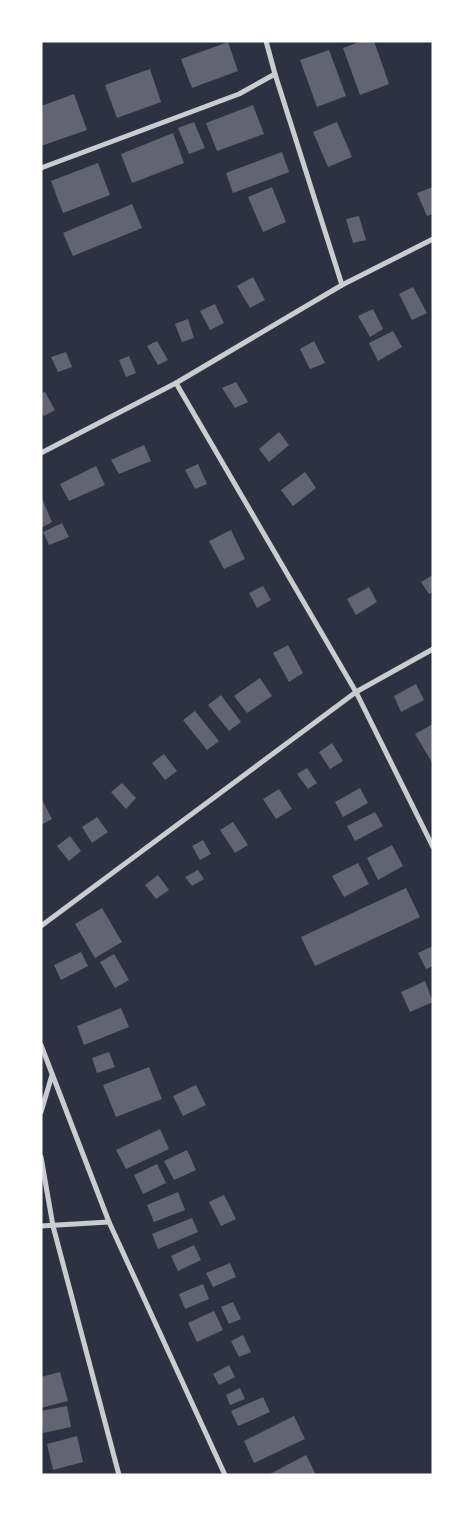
<svg xmlns="http://www.w3.org/2000/svg" width="474" height="1516" font-family="'PT Sans Narrow',sans-serif">
	<rect width="100%" height="100%" fill="#2d3142"/>
	<g fill="#626471">
		<path d="M362,41H374L389,84L360,95L343,48Z"/>
		<path d="M228,42L238,71L192,88L181,59Z"/>
		<path d="M329,50L346,96L317,107L300,60Z"/>
		<path d="M150,69L161,102L117,118L105,85Z"/>
		<path d="M74,94L87,130L41,146V106Z"/>
		<path d="M253,105L264,134L217,151L206,123Z"/>
		<path d="M194,122L205,148L189,154L178,128Z"/>
		<path d="M337,122L352,157L328,167L313,132Z"/>
		<path d="M173,133L184,163L132,183L121,154Z"/>
		<path d="M282,152L289,172L233,193L226,173Z"/>
		<path d="M98,163L110,195L63,213L51,181Z"/>
		<path d="M272,187L286,222L263,232L248,197Z"/>
		<path d="M433,187V214L427,216L417,193Z"/>
		<path d="M132,204L142,228L73,256L63,233Z"/>
		<path d="M359,216L366,240L353,243L346,219Z"/>
		<path d="M253,277L265,300L250,308L237,286Z"/>
		<path d="M413,287L427,313L412,320L399,294Z"/>
		<path d="M215,304L224,323L210,330L200,311Z"/>
		<path d="M373,309L383,329L370,337L358,316Z"/>
		<path d="M188,319L194,338L182,342L175,324Z"/>
		<path d="M393,331L402,347L378,361L369,343Z"/>
		<path d="M157,341L168,360L158,365L147,346Z"/>
		<path d="M314,341L325,363L310,369L300,349Z"/>
		<path d="M66,352L72,367L58,372L51,357Z"/>
		<path d="M129,356L136,373L126,377L119,360Z"/>
		<path d="M236,382L248,402L235,408L222,388Z"/>
		<path d="M45,392L55,410L44,416L41,412V394Z"/>
		<path d="M279,432L289,445L269,462L259,449Z"/>
		<path d="M144,445L151,461L119,474L111,460Z"/>
		<path d="M198,464L207,484L195,489L185,470Z"/>
		<path d="M96,466L105,485L69,501L60,484Z"/>
		<path d="M305,472L316,488L293,506L281,490Z"/>
		<path d="M41,496L52,522L41,528Z"/>
		<path d="M62,523L69,537L49,545L43,532Z"/>
		<path d="M231,530L245,559L224,569L209,541Z"/>
		<path d="M433,575V592L429,594L421,582Z"/>
		<path d="M263,586L271,600L257,608L249,593Z"/>
		<path d="M369,587L377,602L356,615L347,599Z"/>
		<path d="M288,645L303,673L289,682L273,653Z"/>
		<path d="M260,678L272,696L247,713L234,696Z"/>
		<path d="M416,684L424,700L401,712L394,696Z"/>
		<path d="M221,695L241,722L229,731L208,705Z"/>
		<path d="M195,711L219,741L207,750L183,720Z"/>
		<path d="M433,724V764L415,734Z"/>
		<path d="M332,743L343,761L330,769L319,752Z"/>
		<path d="M164,754L177,771L165,780L152,763Z"/>
		<path d="M307,768L317,783L308,789L297,774Z"/>
		<path d="M122,783L136,798L126,809L111,792Z"/>
		<path d="M360,788L368,803L343,817L335,802Z"/>
		<path d="M279,789L292,809L276,819L263,799Z"/>
		<path d="M41,798L52,819L41,825Z"/>
		<path d="M375,812L383,826L355,841L347,826Z"/>
		<path d="M97,817L108,832L92,843L82,827Z"/>
		<path d="M233,822L248,845L235,853L220,830Z"/>
		<path d="M70,836L81,851L69,861L57,846Z"/>
		<path d="M203,840L211,854L200,860L192,846Z"/>
		<path d="M392,845L403,866L378,880L367,858Z"/>
		<path d="M358,863L369,884L344,897L332,876Z"/>
		<path d="M198,870L204,879L192,886L185,877Z"/>
		<path d="M158,875L169,890L156,899L145,885Z"/>
		<path d="M406,888L420,917L315,966L301,937Z"/>
		<path d="M102,908L122,942L95,958L75,924Z"/>
		<path d="M433,946V966L426,969L418,953Z"/>
		<path d="M81,952L88,966L61,980L54,965Z"/>
		<path d="M114,954L129,980L115,988L100,962Z"/>
		<path d="M425,981L433,1002L410,1012L401,992Z"/>
		<path d="M121,1008L129,1027L84,1045L77,1026Z"/>
		<path d="M109,1052L115,1067L97,1073L92,1058Z"/>
		<path d="M149,1067L162,1099L116,1117L103,1085Z"/>
		<path d="M196,1085L206,1105L183,1116L173,1096Z"/>
		<path d="M160,1129L169,1149L126,1169L116,1150Z"/>
		<path d="M187,1150L196,1170L174,1180L164,1161Z"/>
		<path d="M157,1164L166,1183L143,1194L134,1175Z"/>
		<path d="M178,1192L185,1210L154,1222L147,1205Z"/>
		<path d="M224,1195L236,1219L221,1226L209,1202Z"/>
		<path d="M192,1218L198,1232L158,1249L152,1234Z"/>
		<path d="M194,1245L201,1260L178,1271L171,1256Z"/>
		<path d="M230,1263L236,1277L213,1287L206,1273Z"/>
		<path d="M203,1284L209,1299L185,1309L179,1294Z"/>
		<path d="M233,1302L241,1319L229,1324L221,1307Z"/>
		<path d="M214,1311L223,1330L197,1342L188,1323Z"/>
		<path d="M243,1335L251,1352L239,1357L231,1341Z"/>
		<path d="M229,1365L235,1377L219,1385L213,1374Z"/>
		<path d="M60,1372L68,1401L41,1408V1377Z"/>
		<path d="M240,1388L245,1399L230,1405L226,1395Z"/>
		<path d="M263,1397L270,1412L238,1426L231,1411Z"/>
		<path d="M67,1406L71,1427L43,1433L41,1411Z"/>
		<path d="M294,1416L305,1439L254,1463L244,1441Z"/>
		<path d="M77,1436L83,1462L53,1470L47,1444Z"/>
		<path d="M306,1455L316,1475H268Z"/>
	</g>
	<g fill="none" stroke-linecap="round" stroke-linejoin="round">
		<g stroke="#caccd0" stroke-width="5">
			<path d="M266,41L275,74L342,285"/>
			<path d="M41,168L239,94L275,74"/>
			<path d="M176,383L356,692L433,847"/>
			<path d="M41,453L176,383L342,285L433,239"/>
			<path d="M41,926L356,692L433,649"/>
			<path d="M41,1045L109,1222L225,1475"/>
			<path d="M41,1112L52,1075"/>
			<path d="M41,1157L53,1226L119,1475"/>
			<path d="M41,1226L109,1222"/>
		</g>
	</g>
	<rect width="474" height="1516" fill="none" stroke="#ffffff" stroke-width="85"/>
</svg>
